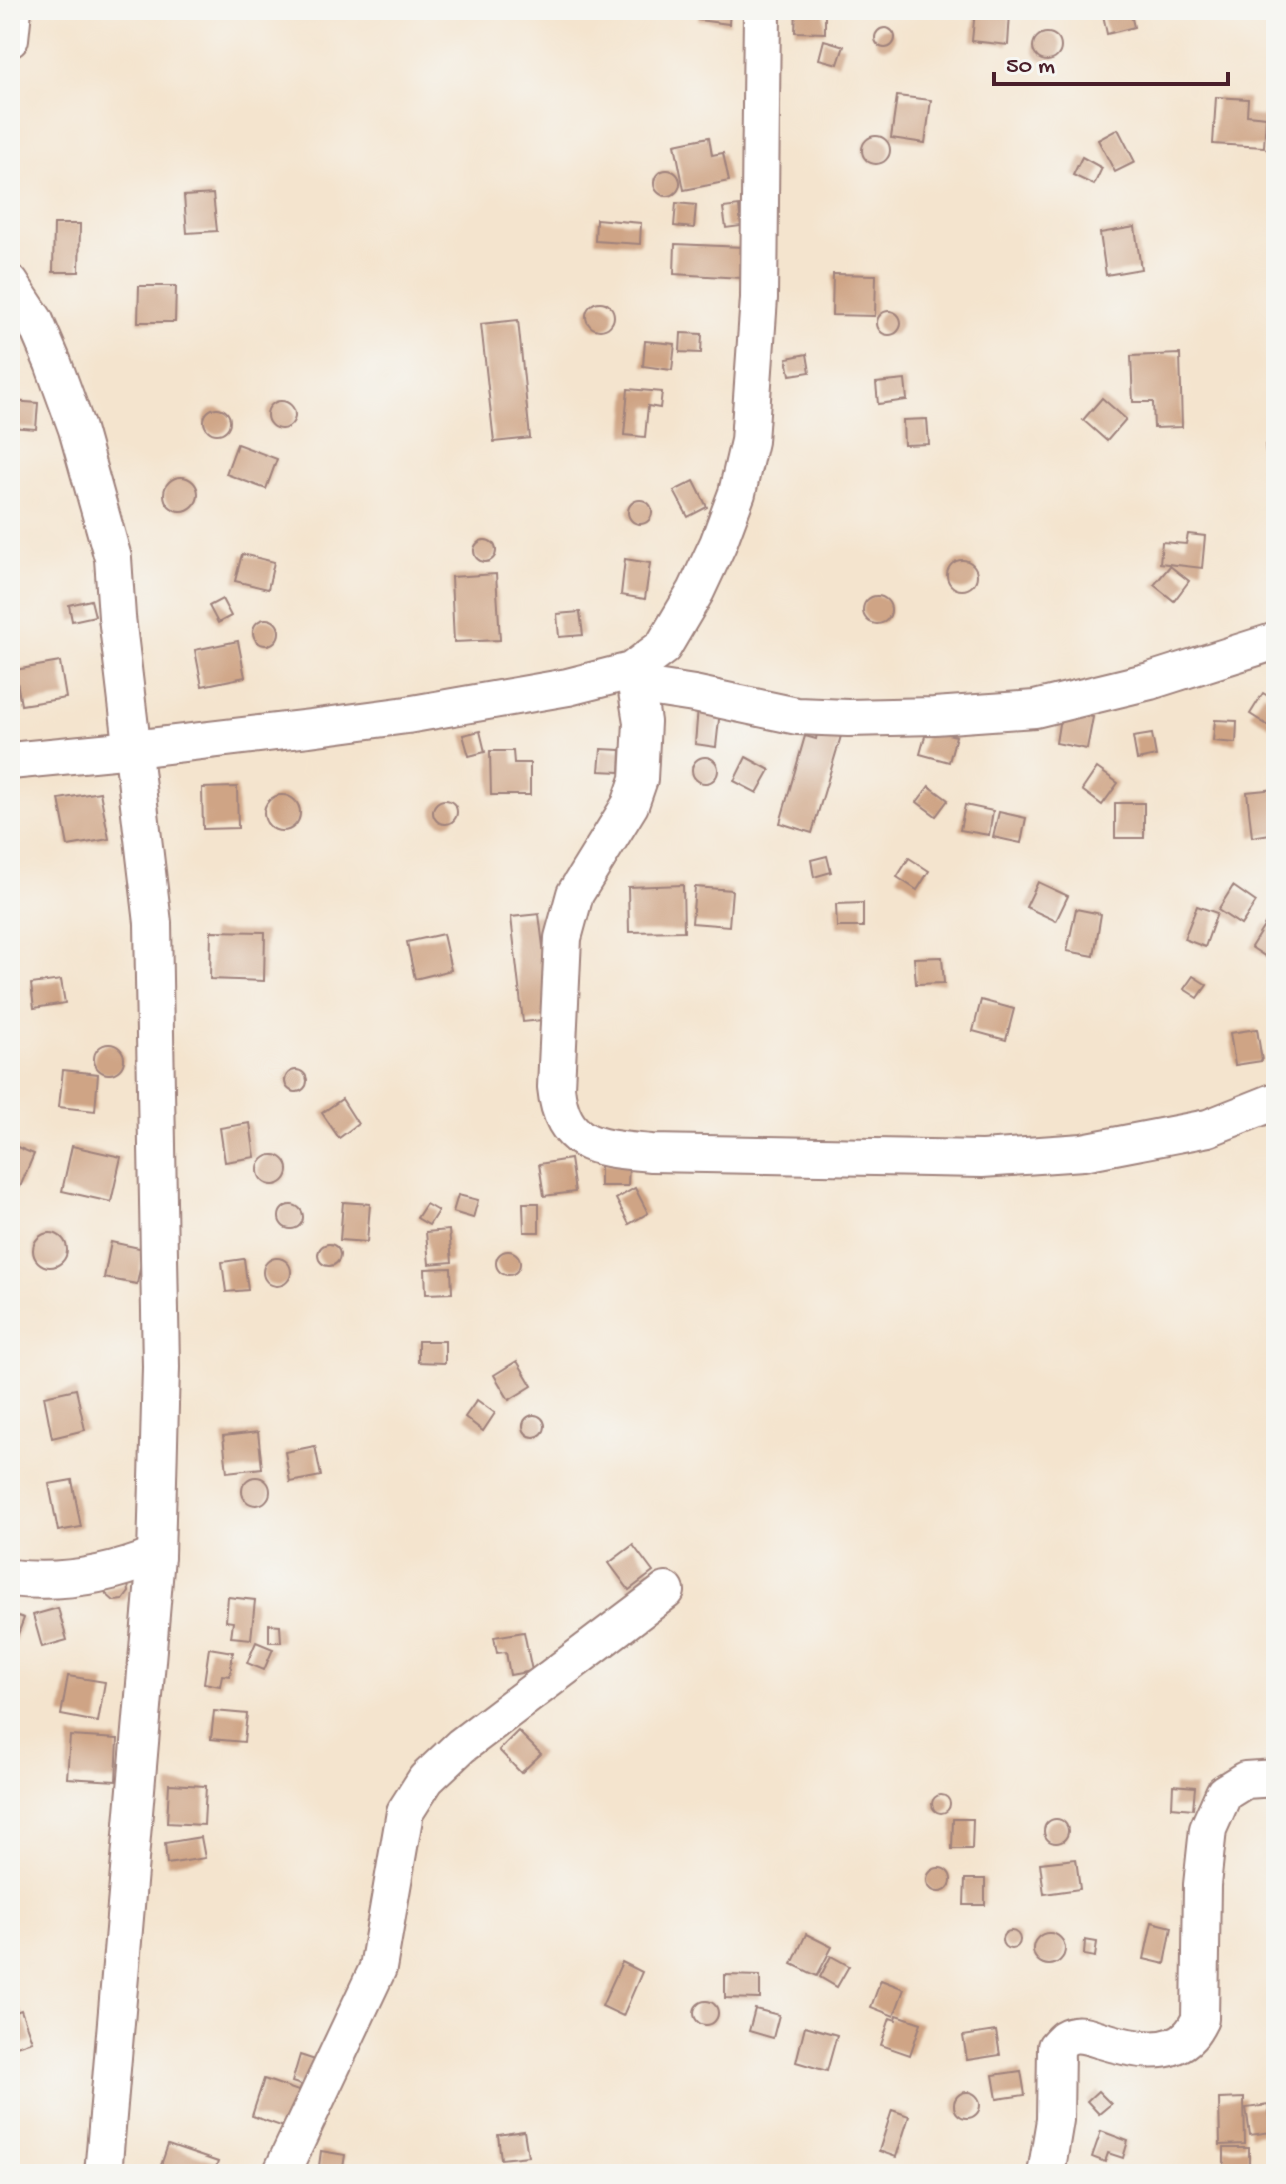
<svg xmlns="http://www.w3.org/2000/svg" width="1286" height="2184" font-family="'Gochi Hand',sans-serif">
	<rect width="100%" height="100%" fill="#f6f6f2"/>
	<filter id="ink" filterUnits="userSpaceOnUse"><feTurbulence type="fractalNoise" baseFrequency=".0125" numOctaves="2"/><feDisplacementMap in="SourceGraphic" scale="16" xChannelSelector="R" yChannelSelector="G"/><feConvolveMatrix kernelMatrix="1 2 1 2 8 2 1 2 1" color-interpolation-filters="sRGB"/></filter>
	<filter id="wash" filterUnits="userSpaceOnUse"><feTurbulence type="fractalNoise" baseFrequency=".006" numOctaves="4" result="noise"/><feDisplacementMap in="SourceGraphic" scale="32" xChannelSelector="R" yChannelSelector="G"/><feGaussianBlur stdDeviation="1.8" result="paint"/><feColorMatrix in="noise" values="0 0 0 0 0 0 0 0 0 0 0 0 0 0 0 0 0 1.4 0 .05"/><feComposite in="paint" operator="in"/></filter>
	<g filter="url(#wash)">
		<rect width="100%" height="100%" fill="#f4e4ce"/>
		<g id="blocks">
			<g fill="#cfa485">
				<path d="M699,10H730L729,24L698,20Z"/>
				<path d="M796,10H825V33L795,32Z"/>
				<path d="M975,10L1010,13L1008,45L972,41Z"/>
				<path d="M1102,10H1130L1134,27L1107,34Z"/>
				<circle cx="885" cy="38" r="10"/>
				<circle cx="1047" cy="47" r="14"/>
				<path d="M824,40L844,46L838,64L819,59Z"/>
				<path d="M897,96L931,100L925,143L891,138Z"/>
				<path d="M1216,97L1248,99L1247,115L1266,117L1264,147L1213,144Z"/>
				<path d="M1118,129L1135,162L1115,172L1098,140Z"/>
				<circle cx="876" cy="150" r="14"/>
				<path d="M709,137L712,155L723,153L729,181L684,190L675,144Z"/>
				<path d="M1276,138V159L1266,149Z"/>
				<path d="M1082,157L1102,168L1094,185L1073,175Z"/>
				<circle cx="667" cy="183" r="13"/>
				<path d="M213,194L217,231L187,233L184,196Z"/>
				<path d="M676,203L696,205L694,228L674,226Z"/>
				<path d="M739,206L741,226L726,228L723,208Z"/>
				<path d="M596,219L641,223L640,244L595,241Z"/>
				<path d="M54,224H80L79,272H53Z"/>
				<path d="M1135,227L1141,269L1106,275L1100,233Z"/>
				<path d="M675,244L743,247L742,278L674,274Z"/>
				<path d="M833,274L876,275L875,316L832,315Z"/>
				<path d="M139,286H176L175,322H138Z"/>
				<circle cx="600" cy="316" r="14"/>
				<circle cx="889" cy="323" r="12"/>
				<path d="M518,320L530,438L494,442L481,324Z"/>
				<path d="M681,333L702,334L701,353L680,352Z"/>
				<path d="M645,341L675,344L672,370L643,366Z"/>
				<path d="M807,354L810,372L790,375L787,358Z"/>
				<path d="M1180,354L1182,427L1154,428L1153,402H1133L1131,356Z"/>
				<path d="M905,380L907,400L878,404L876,383Z"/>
				<path d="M628,389L662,392L660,408L648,406L645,437L624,435Z"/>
				<path d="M1102,398L1126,419L1107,441L1083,420Z"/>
				<path d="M10,401L38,403L36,429L10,427Z"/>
				<circle cx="281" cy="415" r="14"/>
				<circle cx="217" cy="421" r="13"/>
				<path d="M927,419L929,444L904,445L903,420Z"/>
				<path d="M237,444L277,459L266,489L226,474Z"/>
				<path d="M1276,444V463L1267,464L1265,445Z"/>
				<circle cx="181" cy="494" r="17"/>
				<path d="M694,481L707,507L688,517L674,491Z"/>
				<circle cx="640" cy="512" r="12"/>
				<path d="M1188,534L1205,536L1202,568L1160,563L1162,542L1186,544Z"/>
				<circle cx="485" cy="551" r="11"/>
				<path d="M242,554L274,562L268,589L235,581Z"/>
				<path d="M625,559L650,563L645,599L621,595Z"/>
				<circle cx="962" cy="575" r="15"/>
				<path d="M1170,566L1189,581L1174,601L1154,585Z"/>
				<path d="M496,574L500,640L454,642L451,577Z"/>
				<circle cx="877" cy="610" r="14"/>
				<path d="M222,599L231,616L218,623L209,606Z"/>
				<path d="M91,600L95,616L72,621L69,605Z"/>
				<path d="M580,612L583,635L559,637L557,614Z"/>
				<circle cx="266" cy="632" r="13"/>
				<path d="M238,641L245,677L202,686L195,650Z"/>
				<path d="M60,662L66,698L21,705L15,670Z"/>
				<path d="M1263,693L1276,701V714L1269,726L1250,714Z"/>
				<path d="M698,708L720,710L716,747L695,744Z"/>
				<path d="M1061,711L1093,717L1087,749L1056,743Z"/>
				<path d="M1215,720L1237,721L1236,743L1213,741Z"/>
				<path d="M927,729L956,736L949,762L920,754Z"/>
				<path d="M818,730L841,736L812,833L780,823L805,736L816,739Z"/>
				<path d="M480,731L485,752L469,756L463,735Z"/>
				<path d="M1152,734L1156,756L1137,760L1133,737Z"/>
				<path d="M601,749L621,750L620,772L599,771Z"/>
				<path d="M490,751H513L514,763H530V795H491Z"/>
				<circle cx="705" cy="770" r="13"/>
				<path d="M746,757L770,770L757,793L734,781Z"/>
				<path d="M1097,768L1118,783L1102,805L1082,790Z"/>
				<path d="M929,786L948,800L936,816L917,802Z"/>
				<path d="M237,787L238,828L203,829L202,788Z"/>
				<path d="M1276,789V833L1252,837L1247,792Z"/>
				<path d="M100,792L109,839L68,846L59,799Z"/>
				<circle cx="282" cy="813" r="18"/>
				<circle cx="445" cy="812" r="12"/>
				<rect x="1115" y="803" width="29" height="35"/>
				<path d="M965,805L993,811L989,835L960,830Z"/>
				<path d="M999,812L1026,818L1021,843L993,837Z"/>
				<path d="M827,856L831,872L814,877L811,860Z"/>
				<path d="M909,858L929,871L917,890L897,877Z"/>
				<path d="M1038,882L1068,896L1056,921L1026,907Z"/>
				<path d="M683,885L684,931L629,932L628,887Z"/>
				<path d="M1233,886L1256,902L1241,925L1218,910Z"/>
				<path d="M695,887L732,890L729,926L692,923Z"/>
				<path d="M863,903V927H837L836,904Z"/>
				<path d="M1197,906L1217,913L1205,947L1184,939Z"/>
				<path d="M1076,909L1101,914L1094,956L1067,951Z"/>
				<path d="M539,914L552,1019L523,1022L511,917Z"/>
				<path d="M1266,923L1276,929V959L1274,962L1251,947Z"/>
				<path d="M211,931L265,932L264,981L210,979Z"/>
				<path d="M443,934L451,970L415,979L407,942Z"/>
				<path d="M942,957L944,983L916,984L914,958Z"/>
				<path d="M1193,976L1207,985L1198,998L1184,989Z"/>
				<path d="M61,980L65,1003L34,1008L31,984Z"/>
				<path d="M981,1000L1014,1009L1006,1040L973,1031Z"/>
				<path d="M1257,1029L1262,1061L1235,1065L1230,1033Z"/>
				<circle cx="109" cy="1059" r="15"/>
				<path d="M63,1070L98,1074L95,1111L59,1107Z"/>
				<circle cx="296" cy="1081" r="11"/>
				<path d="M342,1099L358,1124L339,1138L322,1113Z"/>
				<path d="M250,1123L255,1157L225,1162L220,1128Z"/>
				<path d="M10,1144L34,1154L20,1187L10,1183Z"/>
				<path d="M72,1146L121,1157L111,1202L62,1191Z"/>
				<circle cx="273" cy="1170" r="15"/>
				<path d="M570,1159L575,1192L544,1196L539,1164Z"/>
				<path d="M600,1163L629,1164L628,1186H600Z"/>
				<path d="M635,1188L648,1213L629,1224L616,1199Z"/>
				<path d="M458,1195L478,1200L473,1218L453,1212Z"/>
				<path d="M343,1202L370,1204L367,1242L340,1240Z"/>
				<path d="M523,1203H539V1232H524Z"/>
				<path d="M426,1204L438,1211L429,1225L417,1218Z"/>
				<circle cx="291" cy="1217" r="12"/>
				<path d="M449,1230L452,1262L429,1264L426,1232Z"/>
				<circle cx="50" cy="1250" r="17"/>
				<path d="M111,1242L144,1249L137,1284L104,1278Z"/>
				<circle cx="329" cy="1255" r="11"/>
				<circle cx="508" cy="1263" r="12"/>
				<circle cx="277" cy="1272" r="14"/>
				<path d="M244,1259L248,1290L226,1292L222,1262Z"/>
				<path d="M451,1268L452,1293L426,1294L425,1269Z"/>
				<path d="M418,1341H445V1363L418,1362Z"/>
				<path d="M517,1361L532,1386L509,1400L494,1375Z"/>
				<path d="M76,1389L85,1430L52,1438L44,1396Z"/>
				<path d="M477,1400L495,1413L483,1431L465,1417Z"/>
				<circle cx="534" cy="1426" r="11"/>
				<path d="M258,1432L262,1468L227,1472L223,1436Z"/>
				<path d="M315,1446L321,1476L290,1482L285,1452Z"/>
				<circle cx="256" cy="1491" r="14"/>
				<path d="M72,1480L81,1527L58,1531L49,1484Z"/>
				<path d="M633,1545L653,1572L629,1590L609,1563Z"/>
				<path d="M128,1583L129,1592L123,1600L114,1601L106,1594L105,1590Z"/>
				<path d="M228,1597L255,1600L251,1639L231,1637L233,1622L226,1621Z"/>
				<path d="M58,1608L67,1640L42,1647L33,1615Z"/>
				<path d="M10,1613L24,1618L13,1647L10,1646Z"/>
				<path d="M269,1624L280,1625L281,1642H269Z"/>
				<path d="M524,1632L532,1671L510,1675L506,1652L497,1653L494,1637Z"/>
				<path d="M256,1642L273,1649L264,1670L247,1663Z"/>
				<path d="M209,1648L233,1652L230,1676L222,1675L220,1686L204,1683Z"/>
				<path d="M68,1676L105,1682L98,1722L61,1715Z"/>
				<path d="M214,1711L247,1714L244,1742L211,1739Z"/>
				<path d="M518,1731L541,1754L521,1773L499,1750Z"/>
				<path d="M70,1736L118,1739L116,1781L67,1778Z"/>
				<path d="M169,1784L206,1786L204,1825L167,1823Z"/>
				<path d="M1173,1785L1195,1787L1193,1809L1172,1807Z"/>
				<circle cx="941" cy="1804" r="9"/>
				<circle cx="1056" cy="1831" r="12"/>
				<path d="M953,1819H973L972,1849H952Z"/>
				<path d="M201,1837L205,1858L167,1864L165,1843Z"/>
				<path d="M1076,1859L1080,1889L1044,1894L1040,1863Z"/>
				<circle cx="939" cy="1880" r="12"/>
				<path d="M965,1879H985V1905H964Z"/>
				<path d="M1152,1922L1172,1927L1165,1964L1144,1959Z"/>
				<circle cx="1011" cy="1940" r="9"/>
				<circle cx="1049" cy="1949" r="16"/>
				<path d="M806,1934L832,1947L817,1976L792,1964Z"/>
				<path d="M1085,1940L1097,1942L1095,1957L1084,1955Z"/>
				<path d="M831,1956L849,1966L837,1987L820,1977Z"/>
				<path d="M622,1962L642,1972L623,2016L602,2006Z"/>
				<path d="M725,1975L760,1976V1999L725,1998Z"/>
				<path d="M881,1980L904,1989L894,2016L871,2007Z"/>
				<circle cx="706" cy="2013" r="12"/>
				<path d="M755,2009L779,2015L773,2038L749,2031Z"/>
				<path d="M21,2010L32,2041L13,2047L10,2039V2014Z"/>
				<path d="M897,2015L921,2023L910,2055L881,2045L890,2018L896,2020Z"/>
				<path d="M805,2026L837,2035L827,2071L796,2062Z"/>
				<path d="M996,2031L1000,2055L967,2060L963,2036Z"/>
				<path d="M300,2055L318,2061L310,2088L292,2082Z"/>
				<path d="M1021,2071L1025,2095L997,2099L993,2075Z"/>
				<path d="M264,2079L310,2095L298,2132L252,2116Z"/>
				<path d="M1098,2091L1111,2104L1099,2114L1087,2101Z"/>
				<circle cx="967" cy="2105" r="13"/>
				<path d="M1244,2098L1245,2144L1220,2145L1219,2099Z"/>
				<path d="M1268,2105L1272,2132L1250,2135L1246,2108Z"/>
				<path d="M892,2110L909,2116L896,2157L879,2151Z"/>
				<path d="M524,2131L528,2156L501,2159L498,2135Z"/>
				<path d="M1101,2131L1128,2141L1123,2158L1108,2153L1105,2162L1092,2157Z"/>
				<path d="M168,2145L218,2162L214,2174H158Z"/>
				<path d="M1224,2148H1249V2168L1224,2169Z"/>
				<path d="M321,2151L345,2155L342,2174H318Z"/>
			</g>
		</g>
	</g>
	<g filter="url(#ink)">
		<use href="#blocks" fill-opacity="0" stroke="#9f827c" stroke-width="2"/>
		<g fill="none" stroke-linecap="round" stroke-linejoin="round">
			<defs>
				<g id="minor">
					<path d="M10,39L13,10"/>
					<path d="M10,283L35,321L53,363L77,429L113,558L117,617L153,923L161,1367L156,1556L103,2174"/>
					<path d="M631,671L636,685L642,722L639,779L630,805L575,894L563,938L556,1087C562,1149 600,1148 651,1153L982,1159L1083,1152L1208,1128L1276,1101"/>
					<path d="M636,685L694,694L797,716L848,718L934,716L1035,709L1150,681L1276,641"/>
					<path d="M10,761L133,749L310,728L407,715L568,687L631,671L663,647L696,591L718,544L737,493L749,441L759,298L762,10"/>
					<path d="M10,1578C61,1584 110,1575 156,1556"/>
					<path d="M281,2174L378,1968L405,1812L426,1779L461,1746L666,1591"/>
					<path d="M1046,2174L1055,2120L1056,2047C1058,2045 1062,2040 1065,2038C1076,2031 1089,2036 1101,2040C1127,2048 1169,2059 1190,2035C1194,2031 1197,2025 1200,2019L1202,1885L1208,1829L1224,1793L1245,1780L1276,1778"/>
				</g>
			</defs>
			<use href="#minor" stroke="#9f827c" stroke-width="40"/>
			<use href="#minor" stroke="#fff" stroke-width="36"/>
		</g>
	</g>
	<rect width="1286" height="2184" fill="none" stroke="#f6f6f2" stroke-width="40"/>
	<path d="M994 72v12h234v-12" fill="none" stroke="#4a1f2b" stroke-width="4"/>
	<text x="1006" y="72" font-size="24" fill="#4a1f2b" stroke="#f6f6f2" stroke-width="6" paint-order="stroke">50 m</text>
</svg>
